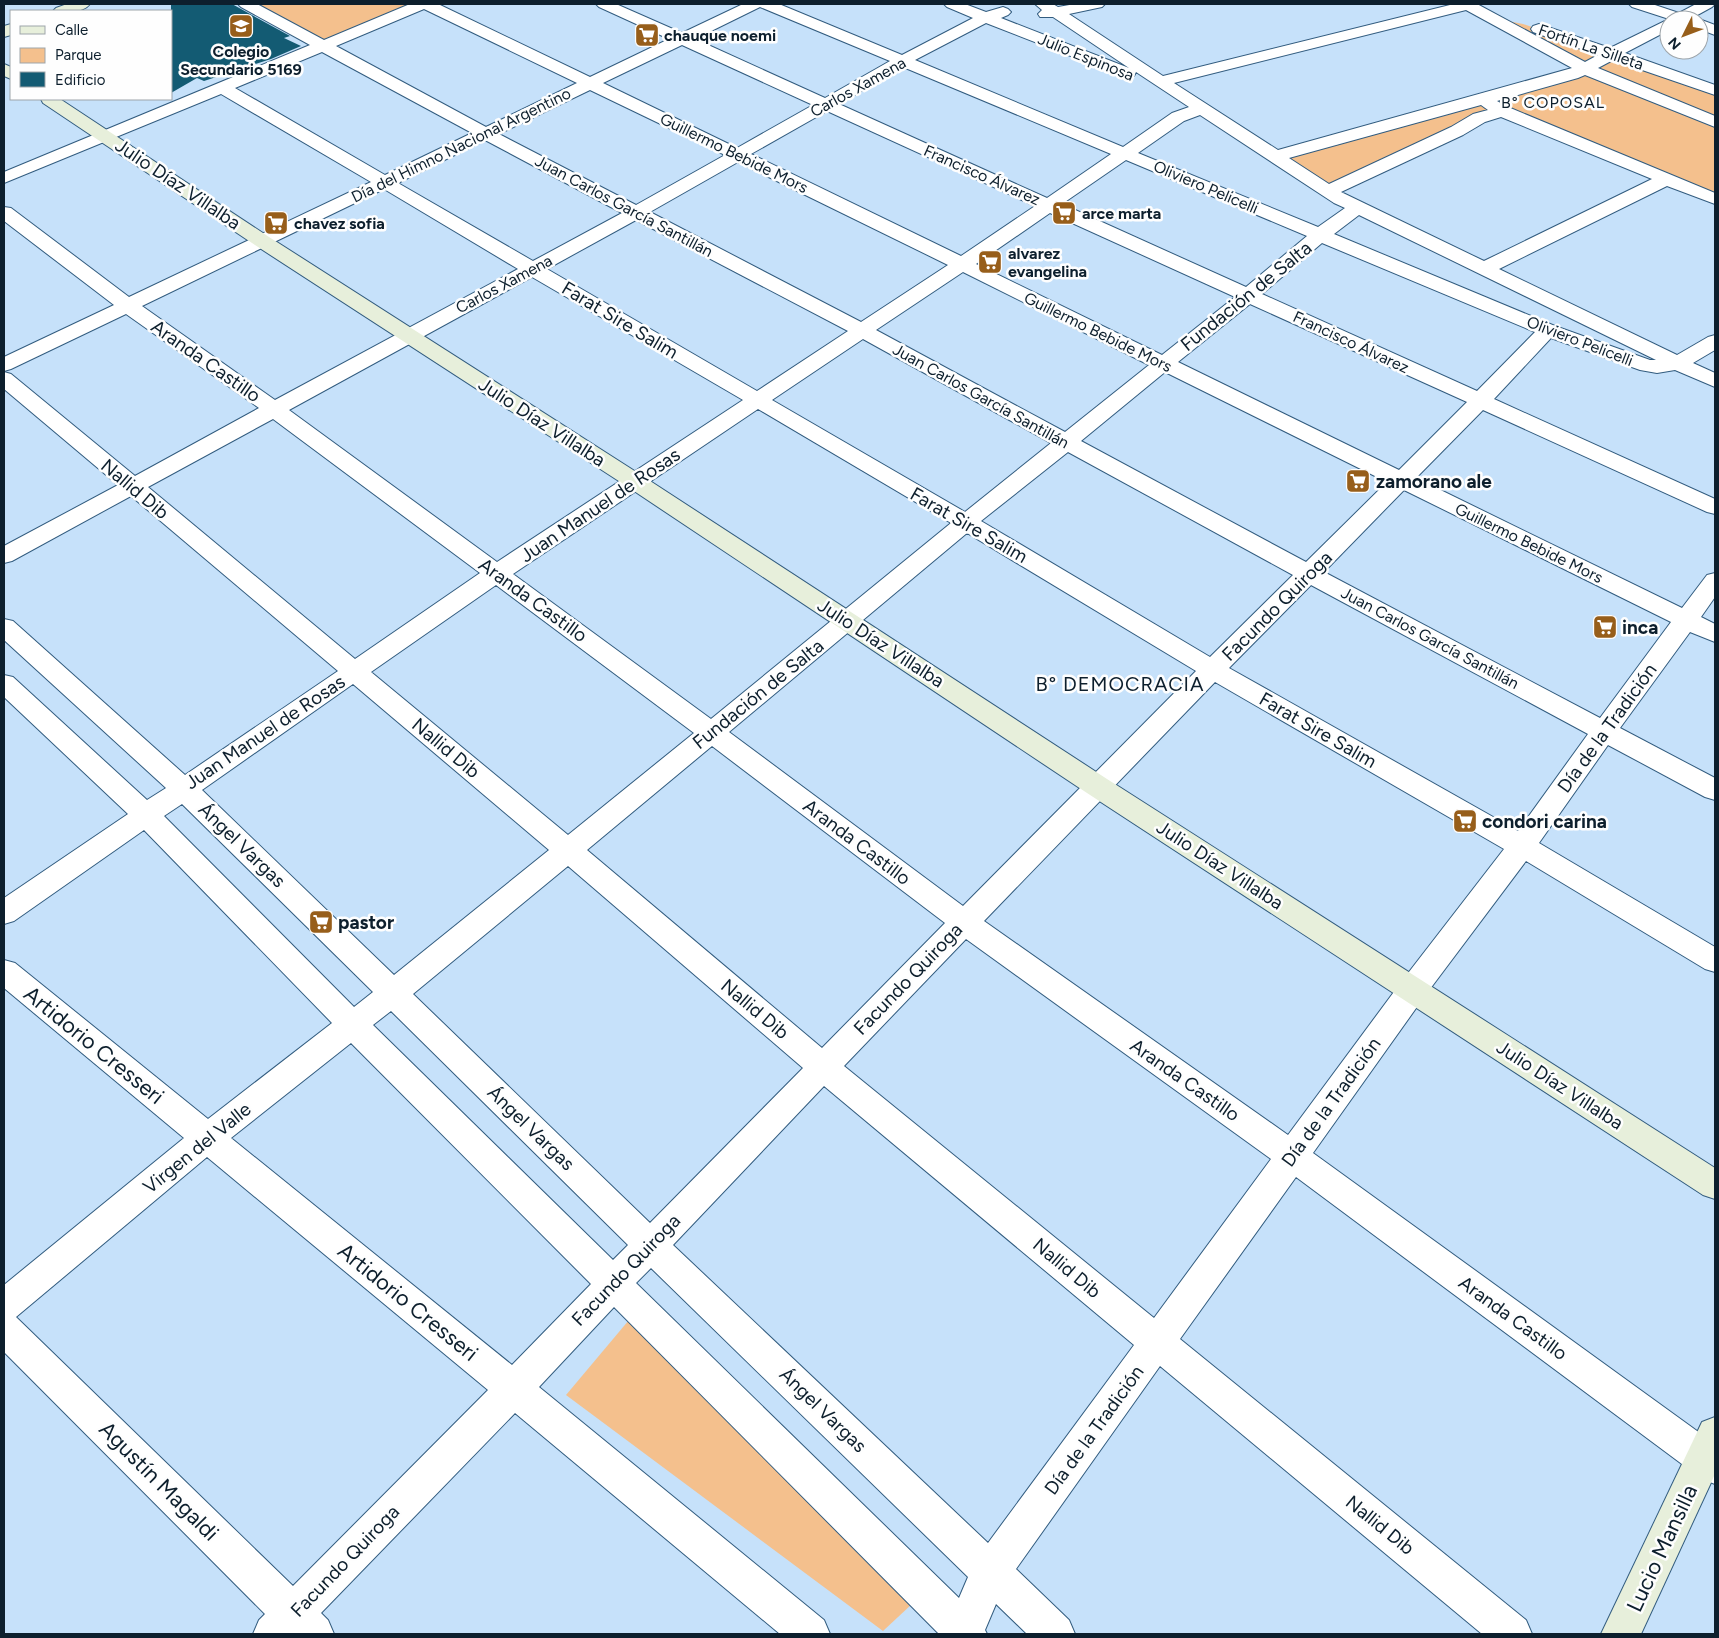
<svg xmlns="http://www.w3.org/2000/svg" width="1719" height="1638" font-family="Figtree,sans-serif">
	<rect width="100%" height="100%" fill="#c6e1fa"/>
	<g fill="#f4c08d">
		<path d="M254,4H414L324,40Z"/>
		<path d="M1493,18L1523,24L1715,90V199L1502,111L1328,191L1276,156L1585,69Z"/>
		<path d="M629,1320L912,1604L883,1631L566,1395Z"/>
	</g>
	<path fill="#135b73" d="M171,4H232L290,36L284,38L301,46L271,59L204,81L197,78L171,93Z"/>
	<g fill="none" stroke-linecap="round" stroke-linejoin="round">
		<defs>
			<g id="street">
				<path d="M238,4H257L324,40L410,4H438L590,77L669,39L599,7L596,4H616L682,33L743,4H779L902,55L973,18L947,7L944,4H965L986,12L1003,7L1008,9L1011,12L1008,15L1001,18L1129,68L1053,17H1040L1038,14L1042,10L1035,4H1053L1058,7L1075,4H1105L1102,7L1069,14L1163,76L1454,4H1477L1585,62L1598,55L1533,32L1531,29L1533,26L1539,24L1610,48L1669,19L1632,7L1629,4H1652L1679,13L1696,4H1715L1712,7L1692,18L1694,20H1669V30L1625,53L1715,85V95L1613,60L1598,68L1715,116V127L1585,75L1578,78L1497,101L1508,107L1715,193V204L1667,186L1499,269L1677,355L1708,337L1715,335V350L1693,363L1715,373V387L1675,370L1657,373L1640,370L1551,338L1494,399L1715,499V514L1707,512L1483,410L1416,478L1682,608L1707,575L1715,573V597L1701,617L1715,624V642L1690,632L1620,728L1715,778V800L1705,797L1608,745L1539,843L1715,947V972L1705,969L1526,861L1424,997L1313,1153L1715,1444V1484L1702,1479L1296,1177L1180,1339L1526,1620L1532,1634H1482L1160,1366L1016,1569L1069,1620L1075,1634H1027L996,1604L985,1630L987,1634H939L614,1307L539,1387L824,1620L830,1634H780L515,1413L321,1613L328,1620L334,1634H253L259,1620L265,1614L4,1352V1285L184,1138L4,988V960L15,963L208,1119L332,1023L144,830L14,921L4,924V898L128,814L4,697V675L13,677L147,800L166,788L4,640V619L13,621L185,775L338,671L131,496L12,561L4,563V546L118,485L4,389V372L11,374L135,476L259,408L126,314L11,369L4,371V357L114,305L4,221V207L11,208L129,297L371,182L221,94L4,183V172L310,45L241,7ZM760,7L890,61L825,98L695,39ZM424,9L577,83L486,127L336,46ZM1466,10L1572,68L1278,150L1174,83ZM986,23L1122,76H1134L1136,72L1189,107L1172,113L1123,147L915,60ZM682,45L813,105L737,148L603,83ZM322,52L472,133L385,175L235,88ZM903,67L1111,154L1047,198L839,104ZM590,90L725,155L636,205L499,134ZM1481,105L1488,110L1473,114L1451,127L1329,184L1289,158ZM827,111L1035,206L961,256L751,154ZM1200,115L1334,203L1345,208L1318,227L1138,153L1184,121ZM1501,117L1652,179L1484,261L1341,192L1463,135L1485,122ZM485,140L622,213L533,261L398,183ZM1126,160L1307,236L1246,287L1062,204ZM738,162L948,265L861,322L650,212ZM384,189L518,269L275,400L142,306ZM1050,213L1235,297L1162,355L976,264ZM1359,215L1656,360H1650L1555,326L1334,234ZM636,220L848,331L757,391L547,269ZM1322,243L1535,332L1477,391L1262,294ZM963,272L1149,365L1065,432L876,330ZM532,277L743,400L497,562L289,410ZM1250,304L1467,402L1399,470L1178,362ZM863,339L1051,443L965,512L772,400ZM1165,372L1387,482L1306,562L1081,441ZM758,409L951,523L711,719L513,574ZM273,419L480,573L355,659L148,487ZM1068,452L1293,575L1210,657L981,521ZM1404,490L1671,622L1600,718L1324,572ZM967,533L1196,671L963,906L729,732ZM496,585L694,733L568,835L371,672ZM1311,585L1588,734L1518,831L1229,668ZM1215,682L1504,849L1402,981L1288,1135L984,921ZM353,684L549,850L394,975L202,790ZM712,746L945,923L822,1048L587,850ZM182,804L373,992L354,1007L164,816ZM568,866L803,1068L650,1223L413,994ZM966,939L1271,1159L1154,1318L844,1066ZM391,1011L628,1245L613,1260L373,1025ZM351,1043L591,1284L512,1365L231,1138ZM824,1086L1134,1345L988,1543L673,1245ZM207,1157L488,1390L293,1586L16,1317ZM651,1268L968,1577L959,1598L636,1283Z"/>
				<path d="M1699,19L1715,25V35L1699,29V20H1696Z"/>
			</g>
			<g id="secondary">
				<path d="M67,4H90C82,14 64,12 53,11L56,8Z"/>
				<path d="M11,24V35L4,37V26Z"/>
				<path d="M4,64L11,67V79L4,76Z"/>
				<path d="M41,99H60L269,237L644,477L1107,779L1715,1168V1199L1703,1195L1087,793L628,487L255,245L43,103Z"/>
				<path d="M1715,1417V1474L1641,1634H1601L1702,1422Z"/>
			</g>
		</defs>
		<use href="#street" stroke="#325c7f" stroke-width="2"/>
		<use href="#secondary" stroke="#325c7f" stroke-width="2"/>
		<use href="#street" fill="#fff" fill-rule="evenodd"/>
		<use href="#secondary" fill="#e7efdb" fill-rule="evenodd"/>
	</g>
	<defs>
		<symbol id="school-square" viewBox="-11 -11 22 22"><rect x="-9" y="-9" width="18" height="18" rx="4" fill="#975e1a" stroke="#fefefe"/><path d="M0-5L7-2L0 1L-7-2ZM-4 1L0 2.5L4 1V4Q0 6-4 4Z" fill="#fff"/></symbol>
		<symbol id="supermarket-square" viewBox="-11 -11 22 22"><rect x="-9" y="-9" width="18" height="18" rx="4" fill="#975e1a" stroke="#fefefe"/><path d="M-6-5.5h2.5l.6 2H6L4.5 2H-2.5L-4.4-4H-6ZM-1.5 3.2a1.3 1.3 0 1 0 .1 0ZM3 3.2a1.3 1.3 0 1 0 .1 0Z" fill="#fff"/></symbol>
	</defs>
	<g fill-rule="evenodd">
		<use href="#school-square" x="227" y="12" width="28" height="28"/>
		<use href="#supermarket-square" x="633" y="21" width="28" height="28"/>
		<use href="#supermarket-square" x="1050" y="199" width="28" height="28"/>
		<use href="#supermarket-square" x="262" y="209" width="28" height="28"/>
		<use href="#supermarket-square" x="976" y="248" width="28" height="28"/>
		<use href="#supermarket-square" x="1344" y="467" width="28" height="28"/>
		<use href="#supermarket-square" x="1591" y="613" width="28" height="28"/>
		<use href="#supermarket-square" x="1451" y="807" width="28" height="28"/>
		<use href="#supermarket-square" x="307" y="908" width="28" height="28"/>
	</g>
	<g text-anchor="middle" dominant-baseline="central" stroke-width="5" stroke-linejoin="round" paint-order="stroke">
		<g font-size="16" font-weight="bold" fill="#0d1f2d" stroke="#fefefe" text-anchor="start">
			<text x="664" y="35">chauque noemi</text>
			<text x="241" y="51" text-anchor="middle">Colegio<tspan x="241" dy="18">Secundario 5169</tspan></text>
			<text x="1082" y="213">arce marta</text>
			<text x="294" y="223">chavez sofia</text>
			<text x="1008" y="253">alvarez<tspan x="1008" dy="18">evangelina</tspan></text>
		</g>
		<g font-size="16" fill="#0d1f2d" stroke="#fefefe">
			<text transform="translate(1591 47) rotate(19)">Fortín La Silleta</text>
			<text transform="translate(1086 57) rotate(22)">Julio Espinosa</text>
			<text transform="translate(858 87) rotate(-29)">Carlos Xamena</text>
			<text transform="translate(461 145) rotate(-26)">Día del Himno Nacional Argentino</text>
			<text transform="translate(734 153) rotate(26)">Guillermo Bebide Mors</text>
			<text transform="translate(982 175) rotate(24)">Francisco Álvarez</text>
			<text transform="translate(1206 187) rotate(23)">Oliviero Pelicelli</text>
			<text transform="translate(624 206) rotate(28)">Juan Carlos García Santillán</text>
			<text transform="translate(504 284) rotate(-28)">Carlos Xamena</text>
			<text transform="translate(1098 332) rotate(26)">Guillermo Bebide Mors</text>
			<text transform="translate(1580 341) rotate(21)">Oliviero Pelicelli</text>
			<text transform="translate(1351 342) rotate(25)">Francisco Álvarez</text>
			<text transform="translate(981 396) rotate(29)">Juan Carlos García Santillán</text>
			<text transform="translate(1529 543) rotate(26)">Guillermo Bebide Mors</text>
			<text transform="translate(1430 638) rotate(28)">Juan Carlos García Santillán</text>
		</g>
		<g font-size="16" letter-spacing="1" fill="#0d1f2d" stroke="#fefefe">
			<text x="1553" y="102">B° COPOSAL</text>
		</g>
		<g font-size="19" fill="#0d1f2d" stroke="#fefefe">
			<text transform="translate(178 184) rotate(34)">Julio Díaz Villalba</text>
			<text transform="translate(1246 296) rotate(-39)">Fundación de Salta</text>
			<text transform="translate(620 320) rotate(31)">Farat Sire Salim</text>
			<text transform="translate(206 361) rotate(35)">Aranda Castillo</text>
			<text transform="translate(542 422) rotate(33)">Julio Díaz Villalba</text>
			<text transform="translate(135 489) rotate(40)">Nallid Dib</text>
			<text transform="translate(600 505) rotate(-34)">Juan Manuel de Rosas</text>
			<text transform="translate(969 525) rotate(30)">Farat Sire Salim</text>
			<text transform="translate(533 600) rotate(36)">Aranda Castillo</text>
			<text transform="translate(1277 606) rotate(-45)">Facundo Quiroga</text>
			<text transform="translate(881 643) rotate(33)">Julio Díaz Villalba</text>
			<text transform="translate(758 694) rotate(-39)">Fundación de Salta</text>
			<text transform="translate(1607 728) rotate(-54)">Día de la Tradición</text>
			<text transform="translate(1318 730) rotate(30)">Farat Sire Salim</text>
			<text transform="translate(265 732) rotate(-34)">Juan Manuel de Rosas</text>
			<text transform="translate(446 748) rotate(40)">Nallid Dib</text>
			<text transform="translate(857 842) rotate(37)">Aranda Castillo</text>
			<text transform="translate(242 845) rotate(44)">Ángel Vargas</text>
			<text transform="translate(1220 865) rotate(33)">Julio Díaz Villalba</text>
			<text transform="translate(908 979) rotate(-46)">Facundo Quiroga</text>
			<text transform="translate(755 1009) rotate(40)">Nallid Dib</text>
			<text transform="translate(1185 1080) rotate(35)">Aranda Castillo</text>
			<text transform="translate(1560 1085) rotate(33)">Julio Díaz Villalba</text>
			<text transform="translate(1331 1102) rotate(-54)">Día de la Tradición</text>
			<text transform="translate(531 1128) rotate(44)">Ángel Vargas</text>
			<text transform="translate(197 1148) rotate(-39)">Virgen del Valle</text>
			<text transform="translate(1067 1268) rotate(40)">Nallid Dib</text>
			<text transform="translate(626 1270) rotate(-46)">Facundo Quiroga</text>
			<text transform="translate(1513 1318) rotate(36)">Aranda Castillo</text>
			<text transform="translate(823 1410) rotate(44)">Ángel Vargas</text>
			<text transform="translate(1094 1430) rotate(-54)">Día de la Tradición</text>
			<text transform="translate(1380 1525) rotate(39)">Nallid Dib</text>
			<text transform="translate(345 1561) rotate(-46)">Facundo Quiroga</text>
		</g>
		<g font-size="19" font-weight="bold" fill="#0d1f2d" stroke="#fefefe" text-anchor="start">
			<text x="1376" y="481">zamorano ale</text>
			<text x="1622" y="627">inca</text>
			<text x="1482" y="821">condori carina</text>
			<text x="338" y="922">pastor</text>
		</g>
		<g font-size="20" letter-spacing="1" fill="#0d1f2d" stroke="#fefefe">
			<text x="1120" y="684">B° DEMOCRACIA</text>
		</g>
		<g font-size="22" fill="#0d1f2d" stroke="#fefefe">
			<text transform="translate(94 1045) rotate(39)">Artidorio Cresseri</text>
			<text transform="translate(408 1302) rotate(39)">Artidorio Cresseri</text>
			<text transform="translate(159 1481) rotate(45)">Agustín Magaldi</text>
			<text transform="translate(1662 1548) rotate(-65)">Lucio Mansilla</text>
		</g>
	</g>
	<rect width="1719" height="1638" fill="none" stroke="#0d1f2d" stroke-width="10"/>
	<rect x="10" y="10" width="162" height="90" fill="#fefefe" stroke="#9ea5aa"/>
	<rect x="20" y="26" width="25" height="8" fill="#e7efdb" stroke="#9ea5aa"/>
	<text x="55" y="35" font-size="15" fill="#0d1f2d">Calle</text>
	<rect x="20" y="48" width="25" height="15" fill="#f4c08d" stroke="#9ea5aa"/>
	<text x="55" y="60" font-size="15" fill="#0d1f2d">Parque</text>
	<rect x="20" y="72" width="25" height="15" fill="#135b73" stroke="#9ea5aa"/>
	<text x="55" y="85" font-size="15" fill="#0d1f2d">Edificio</text>
	<g transform="translate(1684 35) rotate(228)"><circle r="24" fill="#fefefe" stroke="#9ea5aa"/>
	<path d="M0-4L9 19L0 12L-9 19Z" fill="#975e1a"/>
	<text y="-8" font-size="14" font-weight="bold" text-anchor="middle" fill="#0d1f2d">N</text>
	</g>
</svg>
